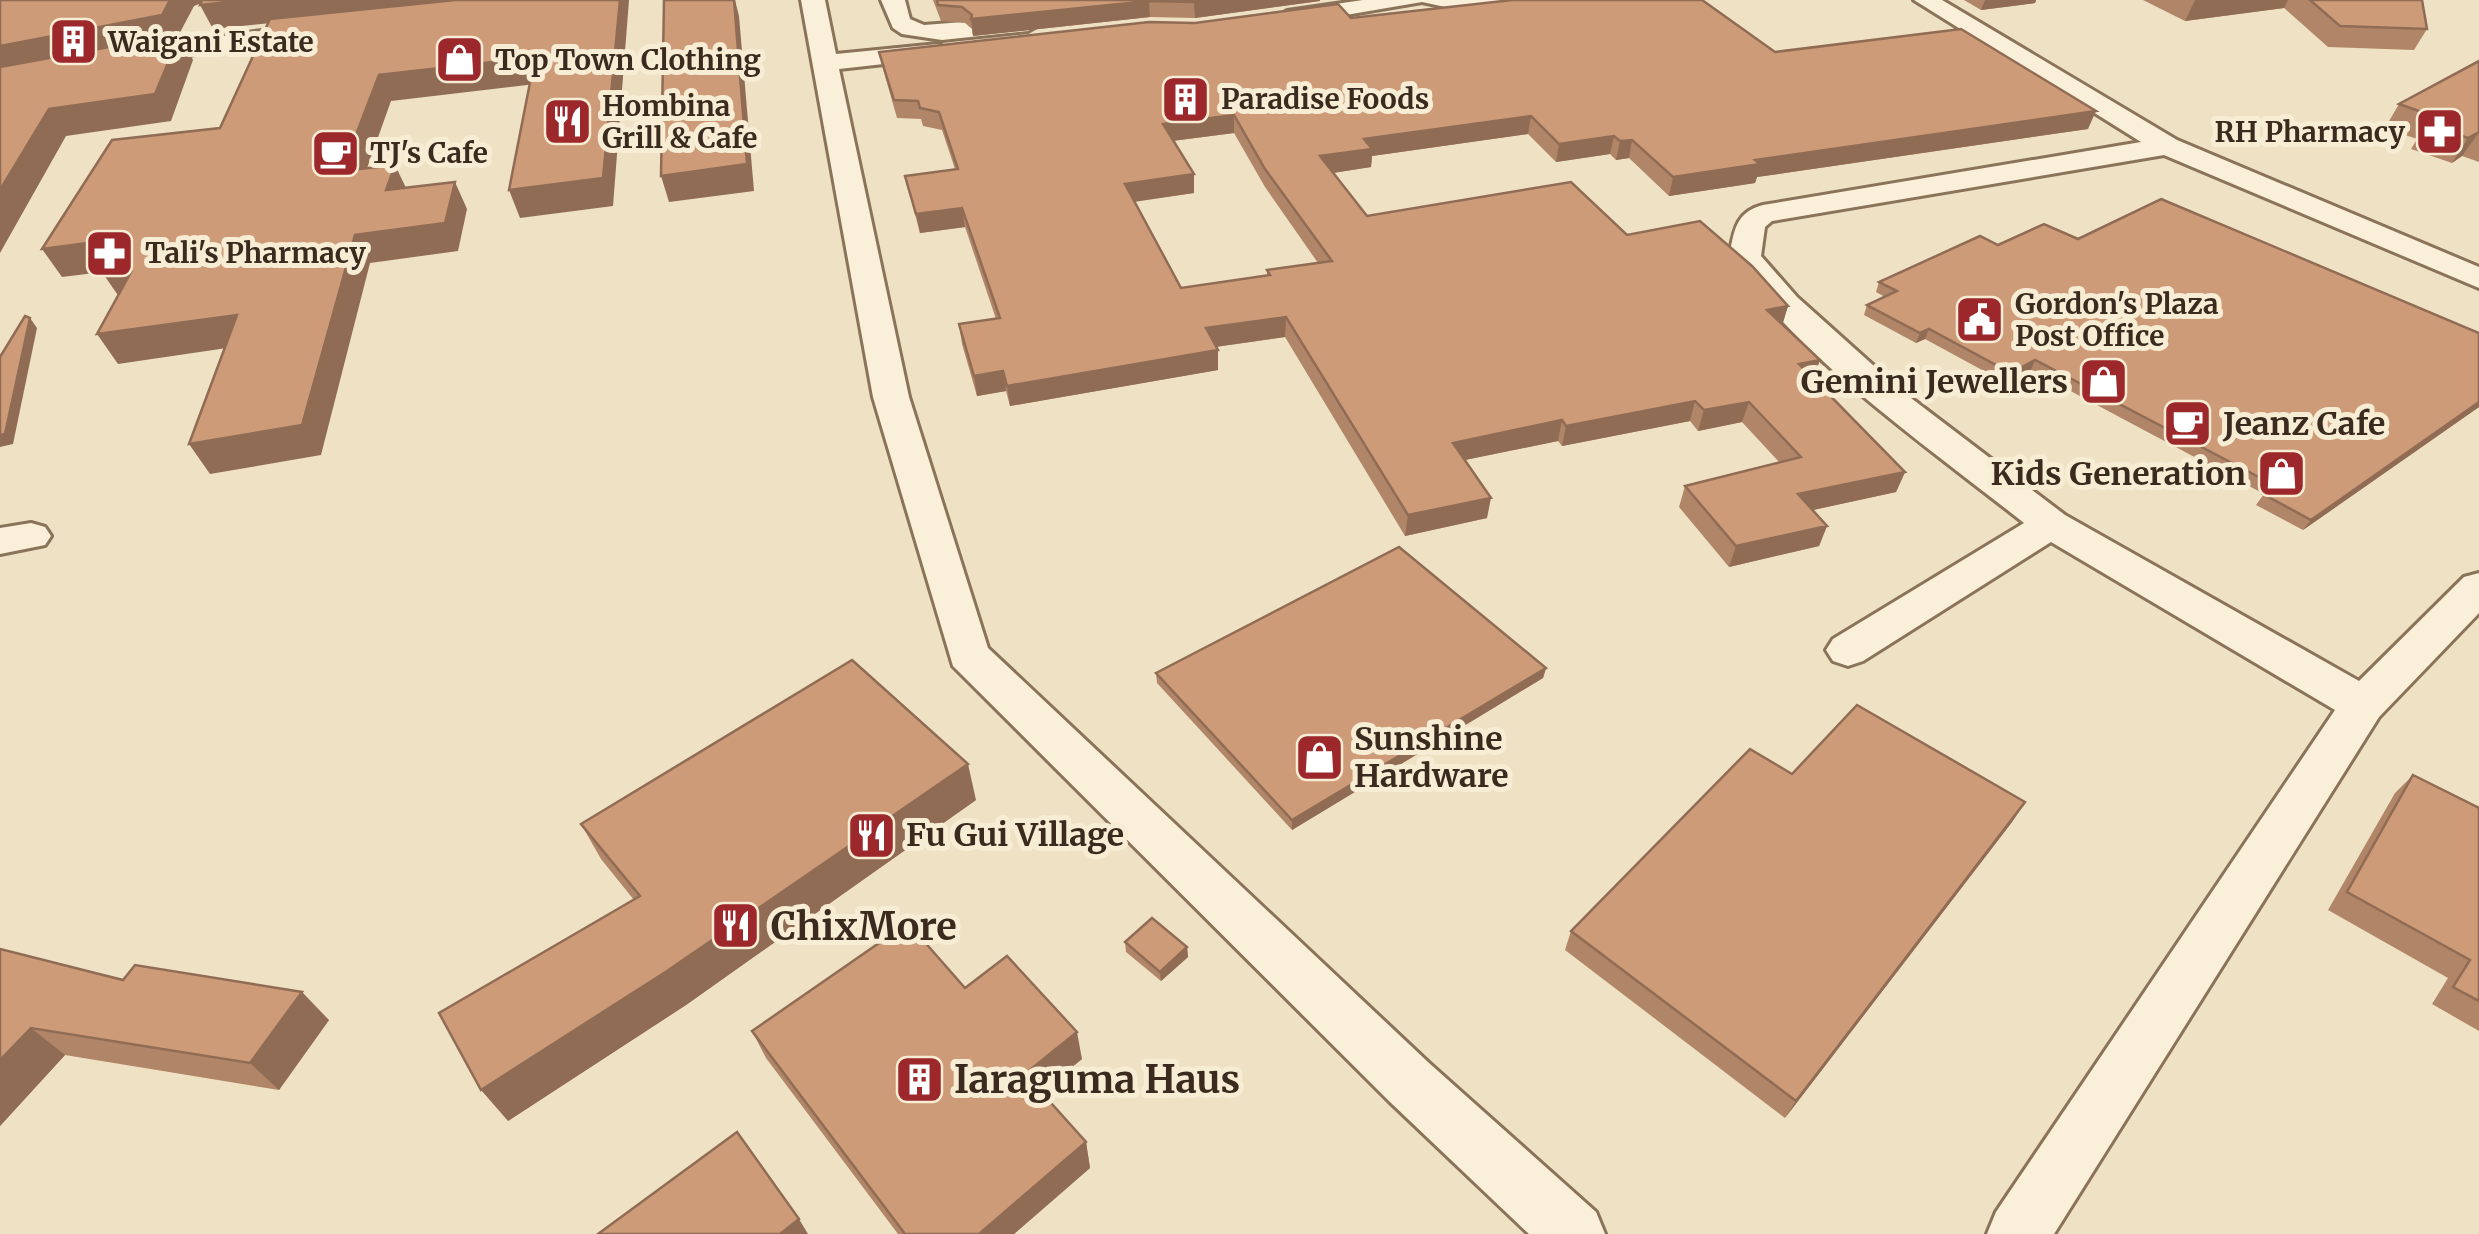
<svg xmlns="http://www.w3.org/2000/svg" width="2479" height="1234" font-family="Merriweather,serif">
	<rect width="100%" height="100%" fill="#efe2c4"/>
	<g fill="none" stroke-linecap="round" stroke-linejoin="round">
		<defs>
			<g id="minor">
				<path d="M801,0H825L836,54L938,44L950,51L938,58L839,69L909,397L988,648L1429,1063L1596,1212L1605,1234H1529L1389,1101L953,666L873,397Z"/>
				<path d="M881,0H905L910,19L924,25L1028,17L1040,24L1028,31L942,40L902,34L893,28Z"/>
				<path d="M1363,0H1542L1530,7L1478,14L1422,2L1287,25L1275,18L1287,11Z"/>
				<path d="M1914,0H1942L2177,140L2479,267V288L2164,155L1772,221L1765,227L1761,256L1797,297L1903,392L2065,515L2359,681L2464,577L2479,573V613L2379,717L2054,1234H1987L1996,1212L2335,710L2051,542L1863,661L1848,666L1833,661L1826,650L1833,639L2024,523C1927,446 1800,359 1729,257C1734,232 1735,212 1763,205L2141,142Z"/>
				<path d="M321,23L330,25L333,30L330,35L188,55L176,48L188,41Z"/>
				<path d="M31,523L45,527L51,536L45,545L0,554V528Z"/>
			</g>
		</defs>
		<use href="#minor" stroke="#8b735a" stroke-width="6"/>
		<use href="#minor" fill="#faefd8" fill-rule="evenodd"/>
	</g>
	<g fill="#b18568" fill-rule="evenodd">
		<path d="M933,0H1320V1L1195,18L1150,17L973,36L972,29L965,23L941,21Z"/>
		<path d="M1964,0H2036L2035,3L1981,10Z"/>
		<path d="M2143,0H2422L2427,29L2414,50L2328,47L2284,8L2185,21Z"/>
		<path d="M1351,18L1775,52L2088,129L1757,177L1755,183L1669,196L1629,158L1616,160L1610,154L1556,162L1528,134L1372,156L1371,167L1333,173L1367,216L1627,235L1788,306L1782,325L1813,379L1905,472L1896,492L1813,510L1827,526L1819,546L1729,567L1679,507L1685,486L1780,463L1742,422L1698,431L1690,421L1562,446L1558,441L1465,460L1487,518L1405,536L1285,337L1216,347L1218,370L1010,406L1006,391L977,396L962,344L959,324L996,319L965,227L920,233L905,176L955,169L942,130L923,126L921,119L897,118L883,69L879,52L1195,23ZM1234,133L1265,187L1318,263L1267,270V276L1181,288L1135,201L1194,193L1173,141Z"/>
		<path d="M2479,61V162L2462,156L2452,163L2411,149L2417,139L2385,128L2399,104Z"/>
		<path d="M2078,239L2479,333V407L2303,530L2256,505L2264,494L2031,370L2006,383L1925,339L1916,343L1864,315L1867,305L1885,297L1876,292L1879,282L1998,245Z"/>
		<path d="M1546,668L1543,678L1292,830L1157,683L1156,673Z"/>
		<path d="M1792,774L2025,802L2012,822L1785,1118L1565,950L1571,931Z"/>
		<path d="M2413,775L2479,808V1031L2432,1004L2448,978L2328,910L2395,793Z"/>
		<path d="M976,800L686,1005L508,1121L634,900L601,859L581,824Z"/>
		<path d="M1125,942L1187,947L1188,957L1161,981L1126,952Z"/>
		<path d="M0,949L123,980L329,1020L279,1090L65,1055L0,1126Z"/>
		<path d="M965,988L1082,1059L1041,1092L1086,1142L1090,1168L1014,1234H898L766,1058L752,1031Z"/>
	</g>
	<g fill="#906c55">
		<path d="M170,0H203L204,2L194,6L176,40L0,75V46Z"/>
		<path d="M247,0H492L213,29L200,5Z"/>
		<path d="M620,0H629L613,206L520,218L509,190Z"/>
		<path d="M734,0H735L739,16L754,191L669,202L661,176Z"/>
		<path d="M1209,0H1320V1L1195,18L1194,2Z"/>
		<path d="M1985,0H2036L2035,3L1981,10Z"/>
		<path d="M2195,0H2288L2284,8L2185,21Z"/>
		<path d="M1149,1L1150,17L973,36L971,19Z"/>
		<path d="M180,34L193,60L171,121L66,136L0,253V190L49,109Z"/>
		<path d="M535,57L544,83L391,101L356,199L342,171L379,75Z"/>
		<path d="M2096,111L2088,129L1757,177L1755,183L1669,196L1673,177L1755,160Z"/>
		<path d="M1234,115V133L1163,142V124Z"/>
		<path d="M1531,116L1528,134L1372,156L1371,167L1319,175L1320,156L1364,139Z"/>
		<path d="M2479,132L2462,156L2452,163L2468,138Z"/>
		<path d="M1614,136L1610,154L1556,162L1559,144Z"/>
		<path d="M1632,140L1629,158L1616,160L1620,141Z"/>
		<path d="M395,165L408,192L386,190Z"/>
		<path d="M1194,174V193L1127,203L1125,184Z"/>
		<path d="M455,182L467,209L458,251L370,263L321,455L210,474L189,444L355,235Z"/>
		<path d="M962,208L965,227L920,233L916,214Z"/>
		<path d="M125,238L143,267L62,277L42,249Z"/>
		<path d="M131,272L124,304L104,275Z"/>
		<path d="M1788,306L1782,326L1767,310Z"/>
		<path d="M237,315L254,344L118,364L97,334Z"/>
		<path d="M1286,317L1285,337L1207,348L1206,328Z"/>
		<path d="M30,318L37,328L13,444L0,447V435Z"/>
		<path d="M1929,329L1925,339L1916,343L1920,333Z"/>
		<path d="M1218,350V370L1010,406L1007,386Z"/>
		<path d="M1820,360L1813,380L1799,364Z"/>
		<path d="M2035,360L2031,370L2006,383L2011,373Z"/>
		<path d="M1003,371L1006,391L977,396L974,376Z"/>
		<path d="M1695,401L1690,421L1562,446L1566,426Z"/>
		<path d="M1749,402L1742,422L1698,431L1704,410Z"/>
		<path d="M2479,402V407L2303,530L2311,520Z"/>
		<path d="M1562,420L1558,441L1450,463L1453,443Z"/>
		<path d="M1905,472L1896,492L1790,515L1798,494Z"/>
		<path d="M1491,498L1487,518L1405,536L1408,515Z"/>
		<path d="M1827,526L1819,546L1729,567L1736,546Z"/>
		<path d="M1546,668L1543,678L1292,830V820Z"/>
		<path d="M968,764L976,800L686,1005L508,1121L481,1090Z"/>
		<path d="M2025,802L2012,822L1785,1118L1796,1101Z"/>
		<path d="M1187,947L1188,957L1161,981L1160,972Z"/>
		<path d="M302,992L329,1020L279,1090L250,1063Z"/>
		<path d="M31,1028L65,1055L0,1126V1060Z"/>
		<path d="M1077,1032L1082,1059L1031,1100L1025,1074Z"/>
		<path d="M1086,1142L1090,1168L1014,1234H979Z"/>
		<path d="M799,1219L808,1234H780Z"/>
	</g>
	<g fill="#ce9b79" stroke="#906c55" stroke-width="2.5" fill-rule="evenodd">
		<path d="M0,0H170L162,15L0,46Z"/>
		<path d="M202,0H247L200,5Z"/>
		<path d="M455,0H620L603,178L509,190L535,57L379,75L342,171L395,165L386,190L455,182L445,223L355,235L302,425L189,444L237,315L97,334L131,272L104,275L125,238L42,249L112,140L220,128L270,19Z"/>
		<path d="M664,0H734L747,164L661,176Z"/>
		<path d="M937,0H1209L1194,2L1149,1L971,19L972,15L962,7L938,5Z"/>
		<path d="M1512,0H1702L1775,52L1961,29L2096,111L1755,160L1760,164L1673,177L1632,140L1620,141L1614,136L1559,144L1531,116L1364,139L1372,149L1320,156L1367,216L1571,182L1627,235L1700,221L1752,266L1788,306L1767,310L1820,360L1799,364L1905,472L1798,494L1827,526L1736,546L1685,486L1801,457L1749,402L1704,410L1695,401L1566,426L1562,420L1453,443L1491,498L1408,515L1286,317L1206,328L1218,350L1007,386L1003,371L974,376L959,324L1000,318L962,208L916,214L905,176L958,169L939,112L920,108L918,101L894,100L879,52L1149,22L1195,23L1338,4L1351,18ZM1234,115L1265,169L1332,261L1267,270L1270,275L1181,288L1125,184L1194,174L1163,124Z"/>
		<path d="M2310,0H2422L2427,29L2340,26Z"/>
		<path d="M180,34L155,94L49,109L0,190V67Z"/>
		<path d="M2479,61V132L2468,138L2427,124L2439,118L2399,104Z"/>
		<path d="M2161,199L2479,333V402L2311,520L2263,494L2276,486L2035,360L2011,373L1929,329L1920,333L1867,305L1897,291L1879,282L1980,236L1998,245L2044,224L2078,239Z"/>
		<path d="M25,316L30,318L5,434L0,435V357Z"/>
		<path d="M1399,547L1546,668L1292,820L1156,673Z"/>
		<path d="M852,660L968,764L667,971L481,1090L439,1013L640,896L581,824Z"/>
		<path d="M1857,705L2025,802L1796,1101L1571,931L1750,749L1792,774Z"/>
		<path d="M2413,775L2479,808V1001L2453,987L2470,960L2347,892Z"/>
		<path d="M1152,918L1187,947L1160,972L1125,942Z"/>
		<path d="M908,923L965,988L1007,956L1077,1032L1025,1074L1086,1142L979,1234H905L752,1031Z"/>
		<path d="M0,949L123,980L135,965L302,992L250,1063L31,1028L0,1060Z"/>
		<path d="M737,1132L799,1219L780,1234H598Z"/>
	</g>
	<defs>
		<symbol id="building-square" viewBox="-11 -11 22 22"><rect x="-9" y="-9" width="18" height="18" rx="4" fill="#9c282b" stroke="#f7ecd4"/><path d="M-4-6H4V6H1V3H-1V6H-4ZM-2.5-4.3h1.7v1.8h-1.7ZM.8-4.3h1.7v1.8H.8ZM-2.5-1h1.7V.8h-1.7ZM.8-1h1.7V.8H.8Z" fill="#fff"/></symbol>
		<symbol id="shop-square" viewBox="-11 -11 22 22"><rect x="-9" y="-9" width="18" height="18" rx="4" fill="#9c282b" stroke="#f7ecd4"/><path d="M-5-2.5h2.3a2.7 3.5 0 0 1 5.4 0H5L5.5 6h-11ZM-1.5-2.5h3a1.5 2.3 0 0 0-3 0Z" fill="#fff"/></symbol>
		<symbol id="restaurant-square" viewBox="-11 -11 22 22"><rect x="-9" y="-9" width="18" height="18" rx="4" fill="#9c282b" stroke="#f7ecd4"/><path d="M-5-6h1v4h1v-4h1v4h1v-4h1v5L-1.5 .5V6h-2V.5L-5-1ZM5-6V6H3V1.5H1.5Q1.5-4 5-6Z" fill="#fff"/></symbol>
		<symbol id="pharmacy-square" viewBox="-11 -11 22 22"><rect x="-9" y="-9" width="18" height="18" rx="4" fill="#9c282b" stroke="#f7ecd4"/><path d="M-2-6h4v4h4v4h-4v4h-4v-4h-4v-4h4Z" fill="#fff"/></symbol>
		<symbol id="cafe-square" viewBox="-11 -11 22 22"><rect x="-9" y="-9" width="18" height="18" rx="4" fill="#9c282b" stroke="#f7ecd4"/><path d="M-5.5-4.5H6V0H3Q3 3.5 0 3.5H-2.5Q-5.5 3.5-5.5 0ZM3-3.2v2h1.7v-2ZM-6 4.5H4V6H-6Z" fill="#fff"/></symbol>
		<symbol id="civic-square" viewBox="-11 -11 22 22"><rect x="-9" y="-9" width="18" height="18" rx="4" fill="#9c282b" stroke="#f7ecd4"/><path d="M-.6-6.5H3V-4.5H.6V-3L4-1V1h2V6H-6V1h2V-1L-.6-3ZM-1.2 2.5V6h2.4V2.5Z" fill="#fff"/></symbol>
	</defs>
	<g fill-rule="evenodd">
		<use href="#building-square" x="46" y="14" width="55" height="55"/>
		<use href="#shop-square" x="432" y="32" width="55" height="55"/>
		<use href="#building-square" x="1158" y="72" width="55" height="55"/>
		<use href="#restaurant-square" x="540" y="94" width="55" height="55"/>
		<use href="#pharmacy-square" x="2412" y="104" width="55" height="55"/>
		<use href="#cafe-square" x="308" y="126" width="55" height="55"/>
		<use href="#pharmacy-square" x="82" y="226" width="55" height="55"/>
		<use href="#civic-square" x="1952" y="292" width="55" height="55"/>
		<use href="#shop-square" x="2076" y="354" width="55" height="55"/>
		<use href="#cafe-square" x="2160" y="396" width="55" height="55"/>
		<use href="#shop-square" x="2254" y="446" width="55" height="55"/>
		<use href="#shop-square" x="1292" y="730" width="55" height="55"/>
		<use href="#restaurant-square" x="844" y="808" width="55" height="55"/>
		<use href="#restaurant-square" x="708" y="898" width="55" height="55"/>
		<use href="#building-square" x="892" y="1052" width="55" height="55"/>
	</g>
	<g text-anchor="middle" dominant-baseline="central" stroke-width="10" stroke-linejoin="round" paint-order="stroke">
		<g font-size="28" font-weight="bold" fill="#3a2b1e" stroke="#f7ecd4" text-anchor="start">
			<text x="108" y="42">Waigani Estate</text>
			<text x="495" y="60">Top Town Clothing</text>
			<text x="1221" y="99">Paradise Foods</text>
			<text x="602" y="106">Hombina<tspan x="602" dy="32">Grill &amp; Cafe</tspan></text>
			<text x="2405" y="132" text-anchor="end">RH Pharmacy</text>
			<text x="370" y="153">TJ's Cafe</text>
			<text x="145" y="253">Tali's Pharmacy</text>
			<text x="2015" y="304">Gordon's Plaza<tspan x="2015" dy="32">Post Office</tspan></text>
		</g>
		<g font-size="32" font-weight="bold" fill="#3a2b1e" stroke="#f7ecd4" text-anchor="start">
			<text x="2068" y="382" text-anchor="end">Gemini Jewellers</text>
			<text x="2223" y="424">Jeanz Cafe</text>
			<text x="2246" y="474" text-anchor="end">Kids Generation</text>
			<text x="1354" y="739">Sunshine<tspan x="1354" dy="37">Hardware</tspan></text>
			<text x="906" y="835">Fu Gui Village</text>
		</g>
		<g font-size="38" font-weight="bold" fill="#3a2b1e" stroke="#f7ecd4" text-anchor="start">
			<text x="771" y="926">ChixMore</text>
			<text x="954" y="1079">Iaraguma Haus</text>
		</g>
	</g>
</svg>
